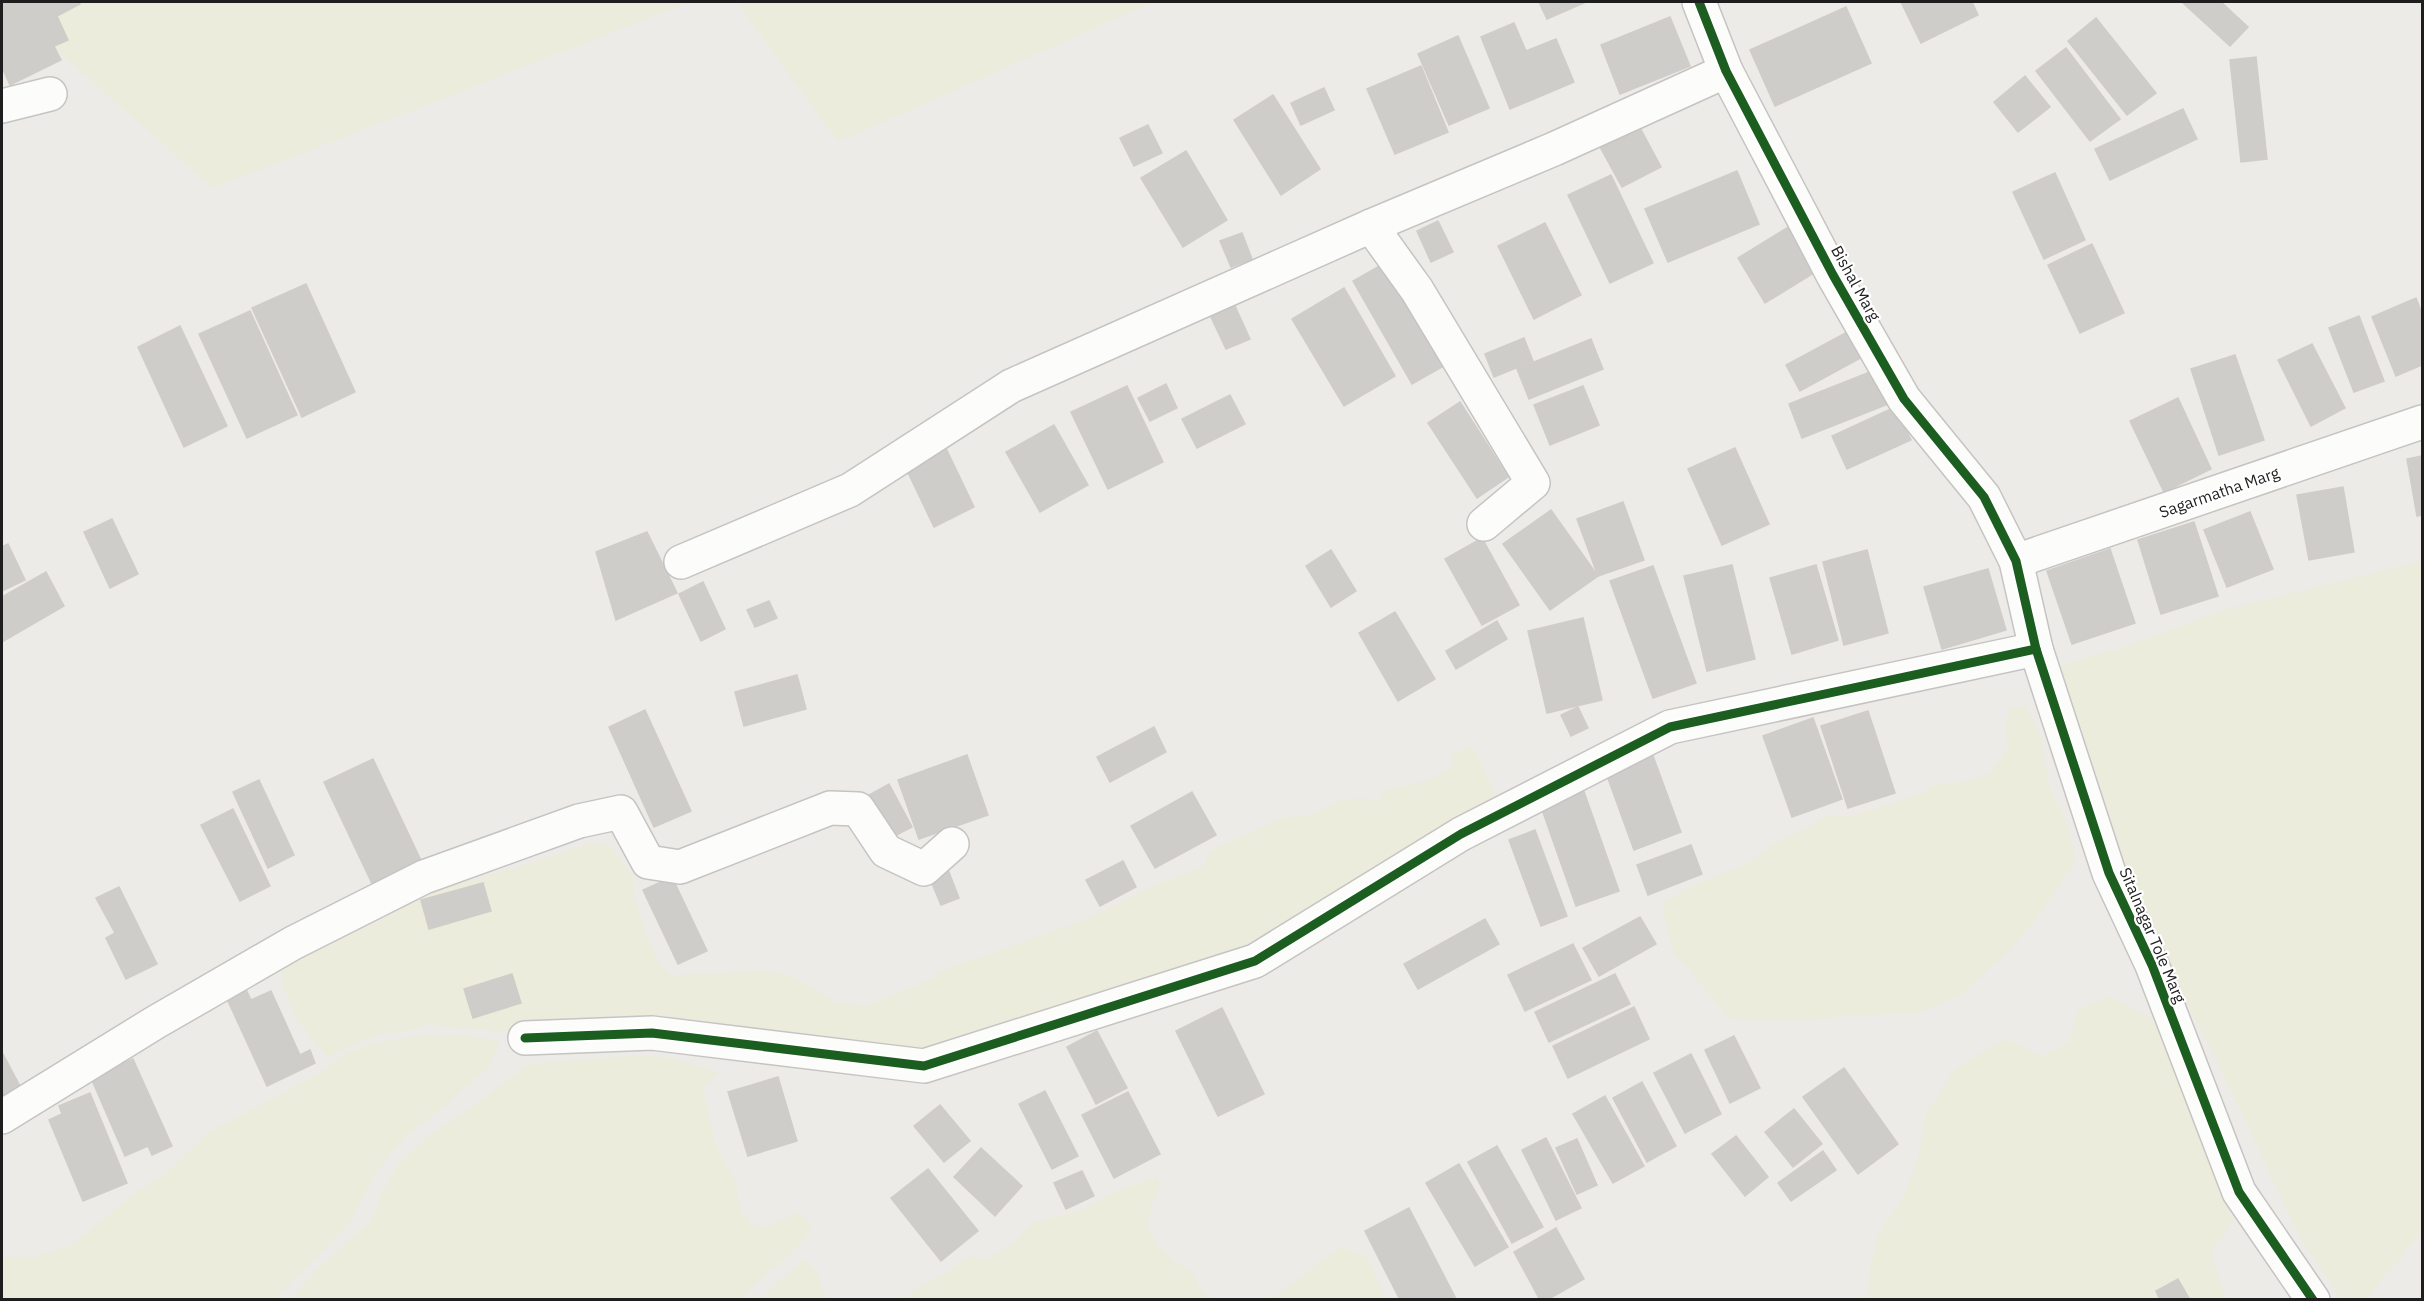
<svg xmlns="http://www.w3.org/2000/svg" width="2424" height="1301" font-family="'IBM Plex Sans',sans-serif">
	<rect width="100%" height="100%" fill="#edebe7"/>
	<g fill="#ebecdb">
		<path d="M2,2H690L213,188Z"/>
		<path d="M737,2H1153L838,142Z"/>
		<path d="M2422,561V1231L2366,1299H2341L2299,1235L2218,1063L2156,944L2105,816L2058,666L2125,647L2227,609Z"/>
		<path d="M2025,705L2041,736L2050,789L2066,821L2076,861L2037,917L2009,951L1959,997L1912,1014L1855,1015L1811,1020L1752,1021L1728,1018L1687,967L1673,953L1663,913V903L1685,889L1749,863L1781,839L1808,828L1826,816H1851L1922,794L1933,785L1964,782L1988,774L2007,752L2006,721L2010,708Z"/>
		<path d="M1473,747L1497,796L1496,804L1270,940L999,1026L950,1040L925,1054L617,1023L590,1017L502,1032L428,1024L407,1031L386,1033L366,1039L327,1057L298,1022L285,993L281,973L300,957L352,930L377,923L423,893L514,868L591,843L608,844L632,873L634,894L644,929L659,962L671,975L771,971L792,976L836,1003L866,1006L933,979L941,971L1085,920L1148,888L1205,866L1208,853L1231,840L1249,834L1278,819L1313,814L1342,800L1363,798L1380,803L1382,791L1423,782L1441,774L1454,765L1451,753Z"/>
		<path d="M2111,997L2149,1017L2171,1050L2189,1097L2207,1158L2233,1221L2211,1251L2225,1299L1868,1300L1870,1267L1879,1232L1900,1203L1917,1164L1926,1113L1955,1069L2005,1039L2042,1056L2069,1043L2078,1009Z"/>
		<path d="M418,1036H466L500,1041L489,1066L445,1106L406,1135L375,1173L349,1224L275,1299H2V1257H33L71,1246L134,1194L165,1174L212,1130L284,1093L321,1072L341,1056L372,1043Z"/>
		<path d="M636,1055L672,1058L720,1073L703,1089L715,1144L736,1183L741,1212L750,1223L762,1228L800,1212L813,1227L794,1251L767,1273L740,1299H291L316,1270L372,1220L381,1195L399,1163L433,1133L473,1107L529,1064Z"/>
		<path d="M1158,1177L1160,1189L1152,1205L1147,1222L1153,1239L1174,1262L1191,1271L1202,1291L1212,1299H904L918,1287L943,1275L969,1257L986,1260L1000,1252L1015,1242L1034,1222L1082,1210L1116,1191Z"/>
		<path d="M1341,1247L1367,1257L1386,1299H1271Z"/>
		<path d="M804,1259L817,1272L826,1299H760Z"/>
	</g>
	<g fill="#cfcdca" stroke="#d0cdc9" stroke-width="1.5">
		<path d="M2,2H79L80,4L57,16L68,40L54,46L61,60L10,85L2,67Z"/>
		<path d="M1539,2H1586L1547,19Z"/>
		<path d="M1901,2H1972L1978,15L1921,43Z"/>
		<path d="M2182,2H2221L2248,27L2230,46Z"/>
		<path d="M1846,7L1871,63L1775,106L1750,50Z"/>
		<path d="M1670,17L1690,66L1620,94L1601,45Z"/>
		<path d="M2096,18L2156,93L2127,115L2068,41Z"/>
		<path d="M1514,23L1526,51L1556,39L1574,82L1510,109L1481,37Z"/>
		<path d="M1458,36L1489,108L1449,125L1418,54Z"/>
		<path d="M2066,48L2120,119L2090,141L2036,71Z"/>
		<path d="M2256,57L2267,159L2241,162L2230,60Z"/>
		<path d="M1421,66L1448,132L1395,154L1367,89Z"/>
		<path d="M2025,76L2050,107L2018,132L1994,102Z"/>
		<path d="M1324,88L1334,110L1301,125L1291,103Z"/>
		<path d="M1273,95L1320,169L1281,195L1234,120Z"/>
		<path d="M2183,109L2197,139L2110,180L2095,149Z"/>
		<path d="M1638,124L1661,167L1622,187L1599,145Z"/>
		<path d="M1148,125L1162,153L1134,166L1120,138Z"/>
		<path d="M1186,151L1227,220L1183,247L1141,178Z"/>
		<path d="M1737,171L1759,224L1668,262L1645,209Z"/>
		<path d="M2055,173L2085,240L2044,259L2013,192Z"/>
		<path d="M1611,175L1653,263L1610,283L1568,195Z"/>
		<path d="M1438,221L1453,252L1431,262L1417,231Z"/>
		<path d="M1545,223L1581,295L1534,319L1498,246Z"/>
		<path d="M1795,223L1822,268L1765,303L1738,258Z"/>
		<path d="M1242,233L1252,259L1231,267L1220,241Z"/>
		<path d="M2092,244L2124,313L2080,333L2048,265Z"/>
		<path d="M1383,264L1442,367L1412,384L1353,281Z"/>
		<path d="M306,284L355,392L302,417L252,308Z"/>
		<path d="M1344,288L1395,376L1344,406L1292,319Z"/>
		<path d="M2416,298L2422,314V365L2396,376L2372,317Z"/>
		<path d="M1235,306L1250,339L1226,349L1211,317Z"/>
		<path d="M250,311L297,415L247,438L199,334Z"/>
		<path d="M2359,316L2384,381L2354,392L2329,328Z"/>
		<path d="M180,326L227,426L184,447L138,347Z"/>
		<path d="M1851,330L1866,355L1800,391L1786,365Z"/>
		<path d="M1524,338L1533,361L1494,377L1485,354Z"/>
		<path d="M1591,339L1603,369L1529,399L1517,369Z"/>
		<path d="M2312,344L2345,408L2311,426L2278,360Z"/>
		<path d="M2235,355L2264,440L2219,455L2191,369Z"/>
		<path d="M1875,370L1888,404L1802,438L1789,404Z"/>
		<path d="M1166,384L1177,408L1150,421L1138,398Z"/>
		<path d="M1127,386L1163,462L1108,489L1071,412Z"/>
		<path d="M1583,386L1599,425L1550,445L1534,405Z"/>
		<path d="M1230,395L1245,424L1197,448L1182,419Z"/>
		<path d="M2178,398L2211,469L2164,492L2130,421Z"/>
		<path d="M1460,402L1508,477L1477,498L1428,423Z"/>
		<path d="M1895,407L1911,440L1847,469L1832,436Z"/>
		<path d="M1054,425L1088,485L1040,512L1006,452Z"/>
		<path d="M943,442L974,507L934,527L903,462Z"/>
		<path d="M1735,448L1769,524L1722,545L1688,469Z"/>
		<path d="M2422,456V515L2417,516L2407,459Z"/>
		<path d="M2343,487L2354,552L2309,560L2297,495Z"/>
		<path d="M1623,502L1644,560L1598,576L1577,519Z"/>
		<path d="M1551,510L1598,576L1550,610L1503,544Z"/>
		<path d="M2250,512L2273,569L2227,587L2204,530Z"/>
		<path d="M112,519L138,574L110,588L84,532Z"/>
		<path d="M2194,522L2218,596L2161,614L2138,540Z"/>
		<path d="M647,532L677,593L616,620L596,552Z"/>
		<path d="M1482,538L1519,605L1482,625L1445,559Z"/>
		<path d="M8,544L25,580L2,591V547Z"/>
		<path d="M2110,549L2135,623L2072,644L2047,571Z"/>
		<path d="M1331,550L1356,591L1331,607L1306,566Z"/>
		<path d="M1867,550L1888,633L1844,645L1823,562Z"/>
		<path d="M1732,565L1755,659L1707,671L1684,576Z"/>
		<path d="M1816,565L1838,640L1792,654L1770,578Z"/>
		<path d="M1653,566L1696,683L1653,698L1610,581Z"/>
		<path d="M1988,569L2006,630L1942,649L1924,587Z"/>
		<path d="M46,572L64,606L2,642V597Z"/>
		<path d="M703,582L725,629L701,641L679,594Z"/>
		<path d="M769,601L777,618L755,627L747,610Z"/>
		<path d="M1395,612L1435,679L1398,701L1359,633Z"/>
		<path d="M1583,618L1602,700L1547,713L1528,631Z"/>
		<path d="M1497,621L1507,639L1456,669L1446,651Z"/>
		<path d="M797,675L806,709L744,726L735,692Z"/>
		<path d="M1578,707L1588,728L1571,736L1561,715Z"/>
		<path d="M645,710L691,811L654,827L609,727Z"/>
		<path d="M1868,711L1895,793L1848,808L1821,726Z"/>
		<path d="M1813,718L1842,799L1792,817L1763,736Z"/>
		<path d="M1154,727L1166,752L1110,782L1097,757Z"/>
		<path d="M967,755L988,815L919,839L898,780Z"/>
		<path d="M1653,756L1681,832L1634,850L1606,773Z"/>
		<path d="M373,759L425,869L376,892L324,782Z"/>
		<path d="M259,780L294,855L268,868L233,792Z"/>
		<path d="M889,784L912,827L883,842L860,800Z"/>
		<path d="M1582,786L1619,891L1576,906L1539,801Z"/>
		<path d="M1192,792L1216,835L1155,868L1131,826Z"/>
		<path d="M233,809L270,886L240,901L201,825Z"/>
		<path d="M1535,830L1567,916L1541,926L1509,840Z"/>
		<path d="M1691,845L1702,874L1648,895L1637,865Z"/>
		<path d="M1123,861L1136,887L1100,906L1086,880Z"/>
		<path d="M947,867L959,898L941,905L928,874Z"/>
		<path d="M672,877L707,951L678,964L643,890Z"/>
		<path d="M483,883L491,911L429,929L421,900Z"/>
		<path d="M119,887L157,964L126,979L106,938L115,933L96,898Z"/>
		<path d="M1640,917L1656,944L1599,976L1583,948Z"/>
		<path d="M1485,919L1499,944L1418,989L1404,964Z"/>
		<path d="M1573,944L1591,980L1525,1011L1508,975Z"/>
		<path d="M512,974L521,1003L473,1018L464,989Z"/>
		<path d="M1615,974L1630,1004L1549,1042L1535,1012Z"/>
		<path d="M241,979L251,1000L271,991L300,1055L310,1050L315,1063L267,1086L222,988Z"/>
		<path d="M1634,1007L1649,1039L1568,1078L1553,1046Z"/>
		<path d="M1222,1008L1264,1094L1218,1116L1176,1031Z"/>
		<path d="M1097,1031L1127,1088L1096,1104L1067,1047Z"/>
		<path d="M1734,1036L1760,1088L1730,1103L1705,1050Z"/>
		<path d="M2,1052L23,1092L2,1104Z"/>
		<path d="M1691,1054L1721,1114L1685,1133L1654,1073Z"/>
		<path d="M133,1059L172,1146L152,1155L148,1146L125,1156L91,1078Z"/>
		<path d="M1844,1068L1898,1144L1858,1174L1803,1097Z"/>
		<path d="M778,1077L797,1141L748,1156L728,1092Z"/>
		<path d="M1642,1082L1676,1146L1647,1162L1613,1098Z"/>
		<path d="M1045,1091L1078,1156L1052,1169L1019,1104Z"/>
		<path d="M1128,1092L1160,1154L1114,1178L1082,1115Z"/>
		<path d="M90,1093L127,1183L83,1201L49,1120L62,1114L59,1106Z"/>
		<path d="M1605,1096L1644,1166L1613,1183L1573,1114Z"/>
		<path d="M940,1105L970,1141L944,1162L914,1126Z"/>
		<path d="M1794,1109L1822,1144L1793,1167L1765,1132Z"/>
		<path d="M1736,1136L1768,1177L1745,1196L1712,1154Z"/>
		<path d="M1546,1138L1581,1208L1556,1220L1522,1150Z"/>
		<path d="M1577,1139L1597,1185L1577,1194L1556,1148Z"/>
		<path d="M1497,1146L1543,1227L1512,1243L1468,1162Z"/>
		<path d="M981,1148L1022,1186L995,1216L954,1177Z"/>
		<path d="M1823,1151L1836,1170L1791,1201L1778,1183Z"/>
		<path d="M1459,1164L1508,1247L1475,1266L1426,1183Z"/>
		<path d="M928,1169L978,1231L941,1261L891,1198Z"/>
		<path d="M1082,1171L1094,1196L1066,1209L1054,1183Z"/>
		<path d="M1409,1208L1456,1299V1300H1400L1365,1231Z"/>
		<path d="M1556,1228L1584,1279L1547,1300H1540L1514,1252Z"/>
		<path d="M2178,1279L2190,1300H2160L2156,1291Z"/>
	</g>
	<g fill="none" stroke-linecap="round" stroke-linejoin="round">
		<defs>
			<g id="minor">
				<path d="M1699,2L1726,71L1833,275L1904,399L1984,497L2016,561L2036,649L2109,873L2152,965L2239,1192L2313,1300"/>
				<path d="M2,106L50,94"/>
				<path d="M1371,226L1417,290L1533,483L1484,524"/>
				<path d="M2016,561L2422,422"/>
				<path d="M681,562L850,490L1011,386L1371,226L1554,149L1726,71"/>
				<path d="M525,1038L652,1033L924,1066L1255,961L1461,834L1670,727L2036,649"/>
				<path d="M2,1117L156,1022L293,943L424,877L579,821L621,812L648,862L680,867L830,808L858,809L886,851L924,869L952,844"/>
			</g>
		</defs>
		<use href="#minor" stroke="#c5c4c3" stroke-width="36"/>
		<use href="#minor" stroke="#fcfcfb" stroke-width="33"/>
		<defs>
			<g id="cycleway">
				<path d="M1699,2L1726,71L1833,275L1904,399L1984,497L2016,561L2036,649L2109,873L2152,965L2239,1192L2313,1300"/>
				<path d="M525,1038L652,1033L924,1066L1255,961L1461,834L1670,727L2036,649"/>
			</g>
		</defs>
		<use href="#cycleway" stroke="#fff" stroke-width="13"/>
		<use href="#cycleway" stroke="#1b5e20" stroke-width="9"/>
	</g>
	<g text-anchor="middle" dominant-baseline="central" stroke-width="4.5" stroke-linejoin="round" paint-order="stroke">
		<g font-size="16" fill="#1e1e1e" stroke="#fff">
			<text transform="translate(1856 283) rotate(61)">Bishal Marg</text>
			<text transform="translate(2219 492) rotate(-19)">Sagarmatha Marg</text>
			<text transform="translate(2153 935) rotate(67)">Sitalnagar Tole Marg</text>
		</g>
	</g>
	<rect width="2424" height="1301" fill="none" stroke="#1e1e1e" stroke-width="6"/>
</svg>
